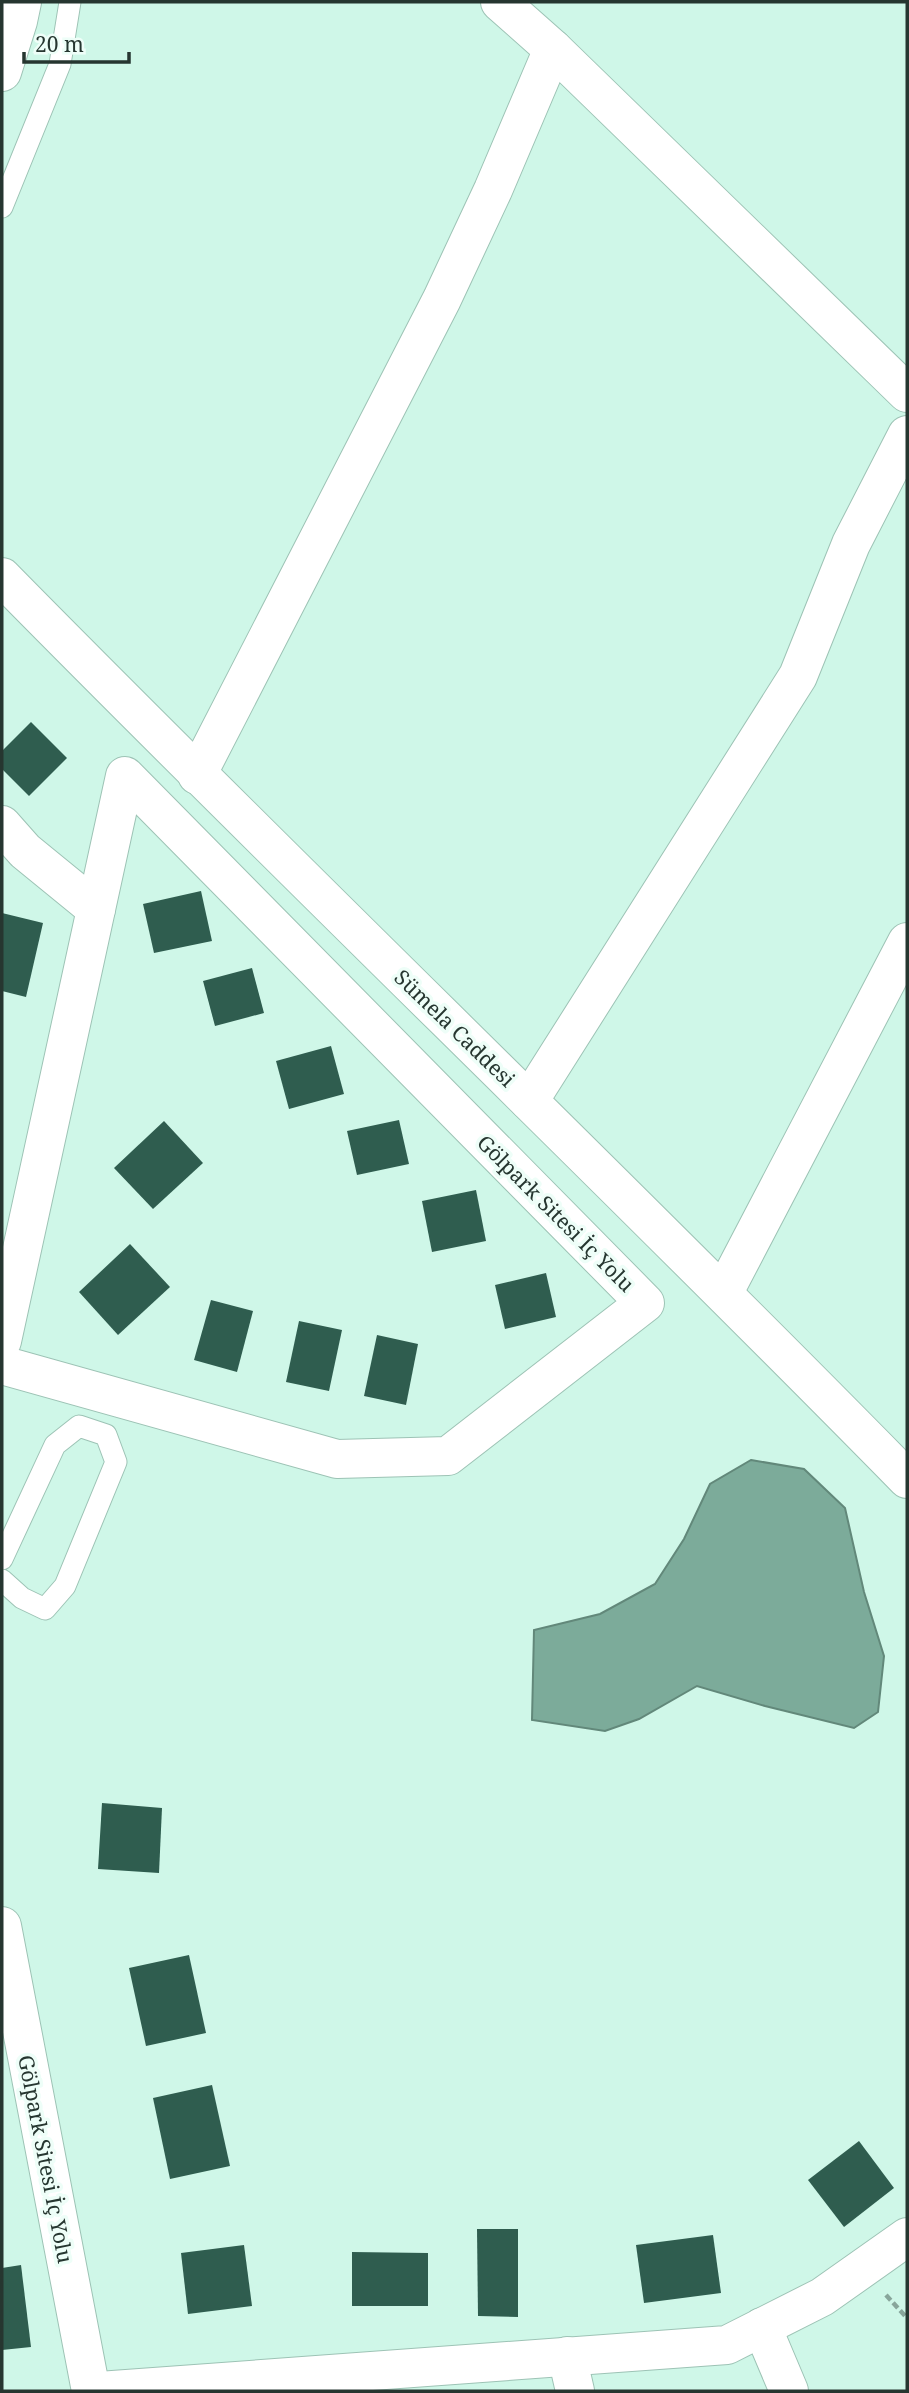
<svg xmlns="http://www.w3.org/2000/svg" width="909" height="2393" font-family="'Noto Serif',serif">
	<rect width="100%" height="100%" fill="#cff7e8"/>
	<path fill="#7cab9a" stroke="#62887a" stroke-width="2" d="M751,1460L804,1469L845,1508L864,1592L884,1656L878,1712L854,1728L765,1706L697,1686L639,1719L605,1731L532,1720L534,1630L600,1614L655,1584L684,1539L710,1484Z"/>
	<g fill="#2f5d4f">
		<path d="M31,722L67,758L29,796L2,769V751Z"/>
		<path d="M201,891L212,941L154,953L143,904Z"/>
		<path d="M2,913L43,923L26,997L2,991Z"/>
		<path d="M252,968L264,1013L215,1026L203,981Z"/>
		<path d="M331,1046L344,1094L289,1109L276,1061Z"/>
		<path d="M399,1120L409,1164L357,1175L347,1131Z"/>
		<path d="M164,1121L203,1163L153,1209L114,1168Z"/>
		<path d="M476,1190L486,1241L432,1252L422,1201Z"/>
		<path d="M130,1244L170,1287L118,1335L79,1292Z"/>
		<path d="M546,1273L556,1317L505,1329L495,1285Z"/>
		<path d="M211,1300L253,1311L237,1372L194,1360Z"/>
		<path d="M299,1321L342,1330L329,1391L286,1382Z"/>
		<path d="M377,1335L418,1344L406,1405L364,1396Z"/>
		<path d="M102,1803L162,1808L159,1873L98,1869Z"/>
		<path d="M189,1955L206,2033L146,2046L129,1968Z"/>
		<path d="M212,2085L230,2166L170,2179L153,2098Z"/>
		<path d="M859,2141L894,2188L844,2227L808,2180Z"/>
		<path d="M477,2229H518V2317L478,2316Z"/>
		<path d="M713,2235L721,2293L644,2303L636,2245Z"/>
		<path d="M244,2245L252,2306L188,2314L181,2253Z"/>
		<path d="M352,2252L428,2253V2306H352Z"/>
		<path d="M21,2265L31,2347L2,2350V2268Z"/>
	</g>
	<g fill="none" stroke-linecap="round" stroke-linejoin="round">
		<defs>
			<g id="service">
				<path d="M2,207L60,64L70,2"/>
				<path d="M2,1559L55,1445L79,1426L106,1435L116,1462L65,1586L45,1609L22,1598L2,1580"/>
			</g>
			<g id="minor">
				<path d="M500,2L553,49L907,393"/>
				<path d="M2,72L18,21L22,2"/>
				<path d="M2,577C301,881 609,1175 907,1479"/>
				<path d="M197,775L442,299L493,190L553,49"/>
				<path d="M2,825L25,851L96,909"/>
				<path d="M529,1101L798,676L851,544L907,435"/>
				<path d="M724,1292L907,942"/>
				<path d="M2,1341L125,776L645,1303L448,1456L337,1459L2,1365"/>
				<path d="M2,1926L91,2391"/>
				<path d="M762,2327L789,2391"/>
				<path d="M567,2356L575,2391"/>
				<path d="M99,2391L727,2345L822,2297L907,2237"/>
			</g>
		</defs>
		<use href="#service" stroke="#9dc3b5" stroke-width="23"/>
		<use href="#minor" stroke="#9dc3b5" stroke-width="40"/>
		<path stroke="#88a69b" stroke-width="4.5" stroke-dasharray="7 3.5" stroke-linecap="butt" d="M886,2295L907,2318"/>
		<use href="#service" stroke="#fff" stroke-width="21"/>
		<use href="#minor" stroke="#fff" stroke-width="38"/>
	</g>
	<g text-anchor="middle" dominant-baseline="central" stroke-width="7" stroke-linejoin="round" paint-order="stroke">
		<g font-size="21" fill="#263630" stroke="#eefef8">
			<text transform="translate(455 1028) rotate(44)">Sümela Caddesi</text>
			<text transform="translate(556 1213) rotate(45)">Gölpark Sitesi İç Yolu</text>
			<text transform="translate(46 2159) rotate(79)">Gölpark Sitesi İç Yolu</text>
		</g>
	</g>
	<rect width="909" height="2393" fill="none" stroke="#263630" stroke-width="7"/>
	<path d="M24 52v10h105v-10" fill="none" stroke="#263630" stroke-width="3.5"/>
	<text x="35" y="52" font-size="21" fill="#263630" stroke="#eefef8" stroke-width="5" paint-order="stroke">20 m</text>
</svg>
